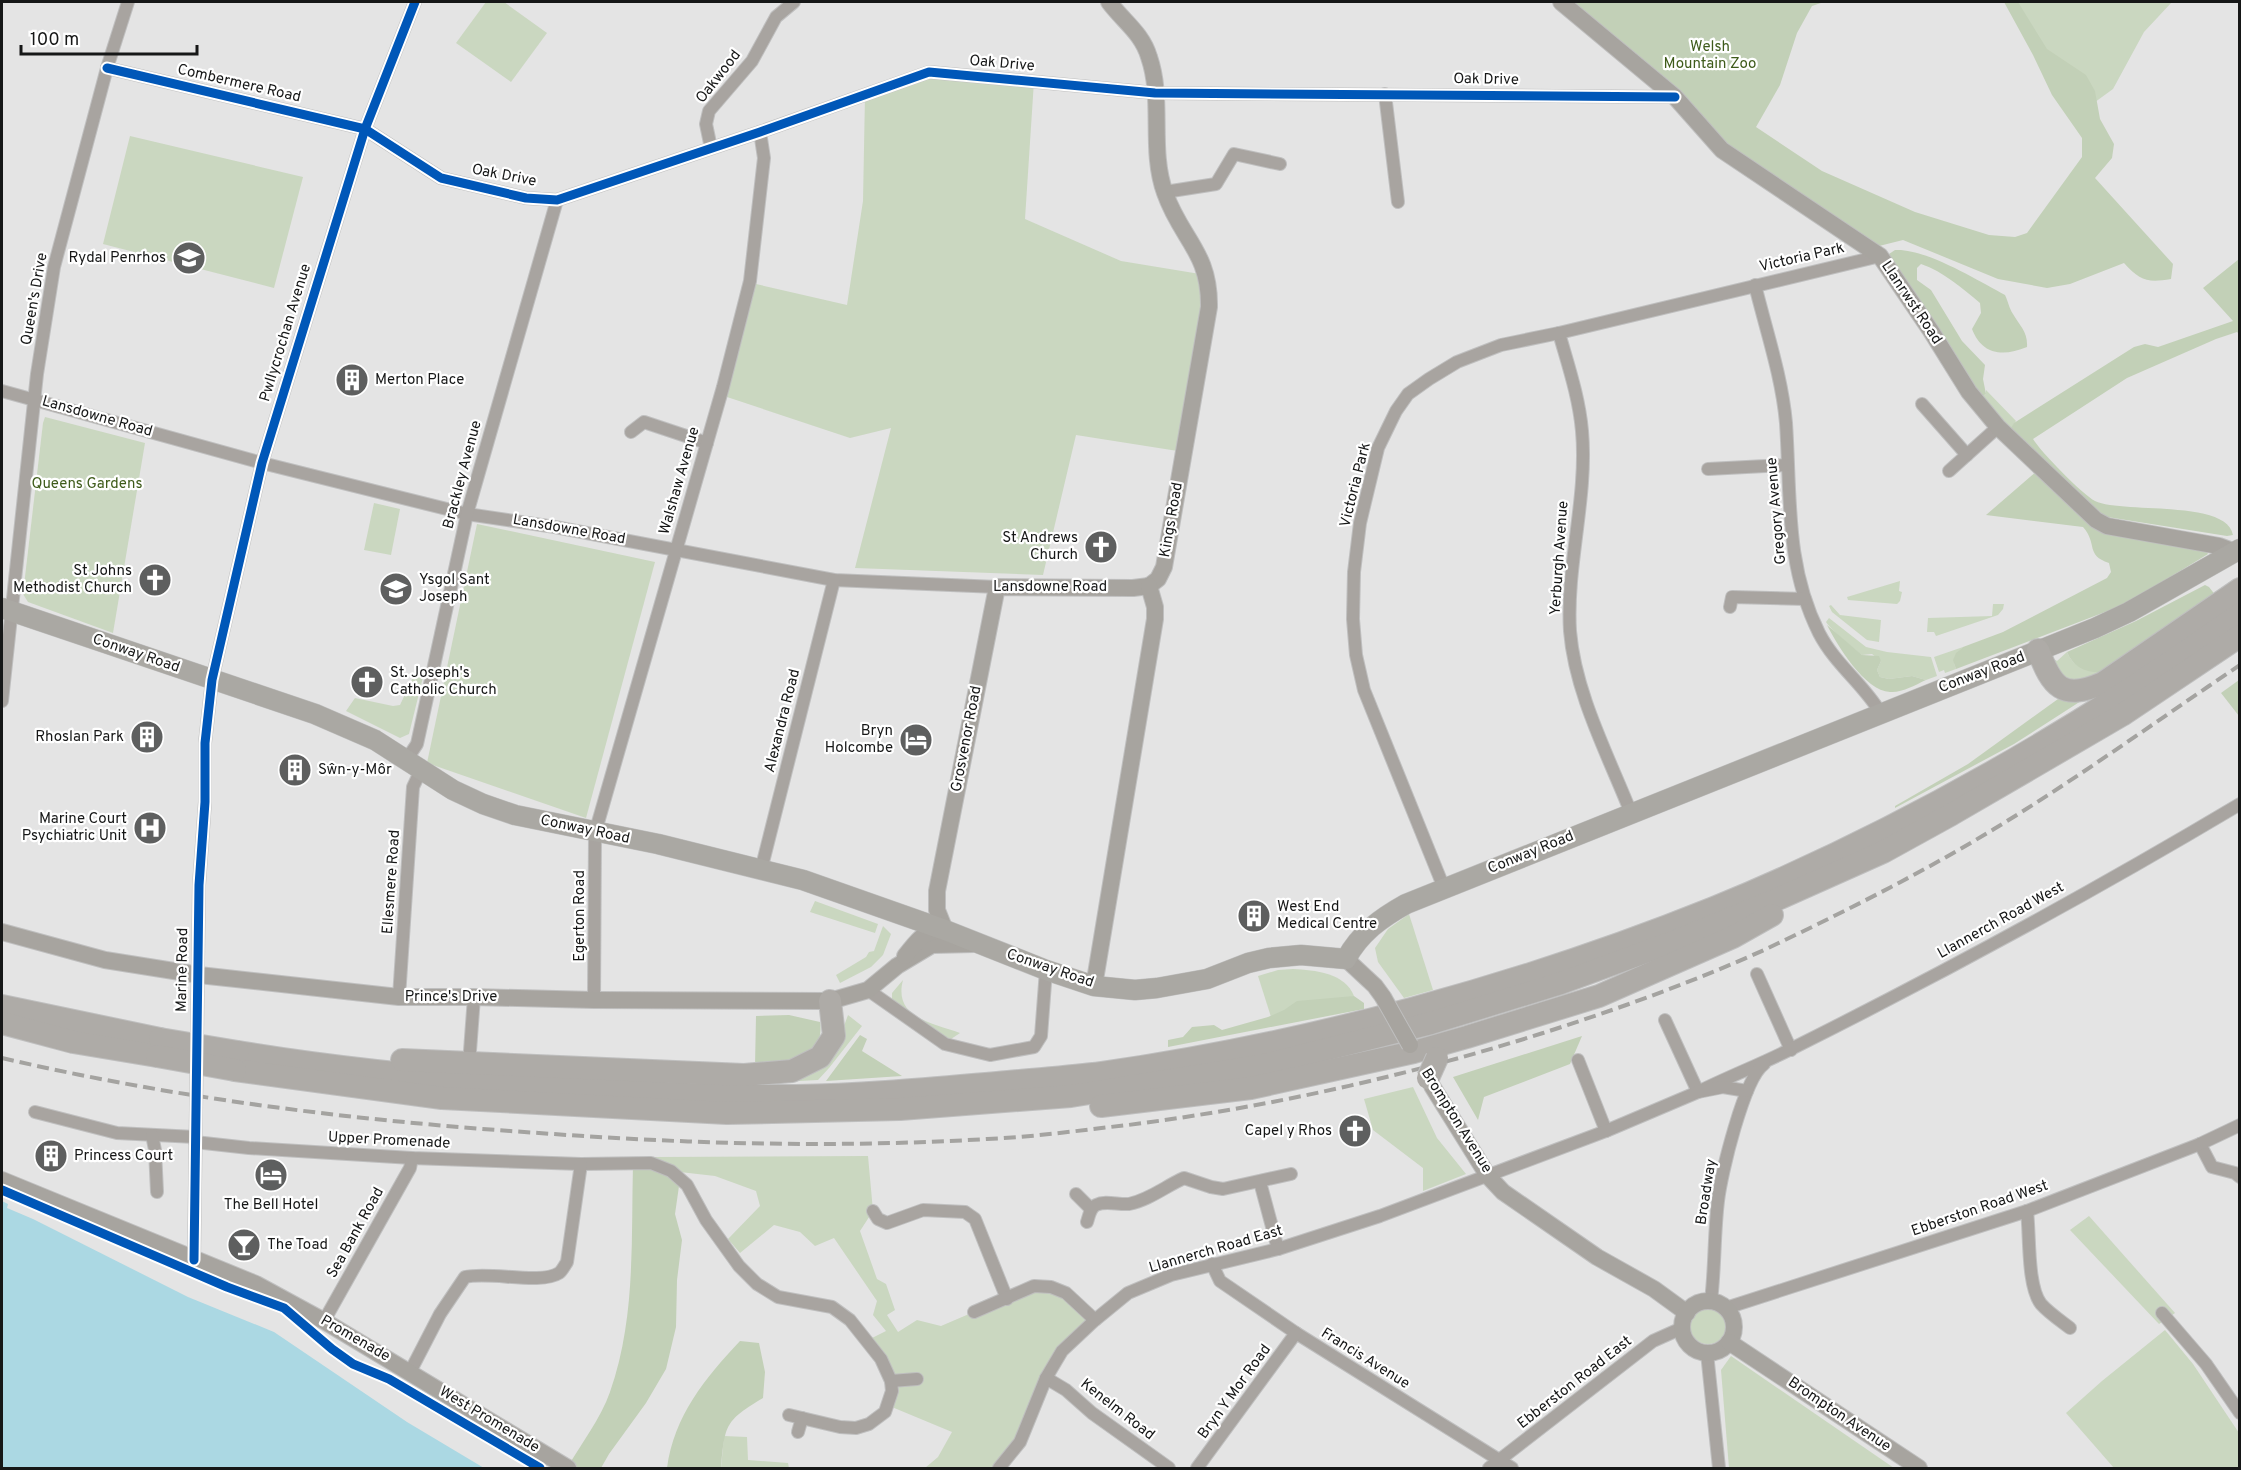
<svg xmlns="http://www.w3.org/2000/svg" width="2241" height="1470" font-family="Overpass,sans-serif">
	<rect width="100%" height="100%" fill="#e4e4e4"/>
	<g fill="#cad7c0">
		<path d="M486,2H504L547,33L511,82L456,43Z"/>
		<path d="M2005,2H2172L2144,32L2113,89L2091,105L2045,60Z"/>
		<path d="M929,72L1034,81L1025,219L1121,261L1206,275L1184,452L1076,435L1043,575L855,568L891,428L850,438L724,396L756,284L847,305L863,201L865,95Z"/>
		<path d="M130,136L303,177L274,288L103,244Z"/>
		<path d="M1986,390L2016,421L2009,431L1979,398L1986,394Z"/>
		<path d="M45,417L145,443L113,633L28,602L23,594L43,423Z"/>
		<path d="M374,503L400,509L391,555L364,550Z"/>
		<path d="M477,524L655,562L586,818L427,763Z"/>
		<path d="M1900,581L1899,591L1902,592L1900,601L1897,604L1848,600L1847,597Z"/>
		<path d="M1993,604H2004L2003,609L1998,615L1936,636L1934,632H1927L1928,618L1992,616Z"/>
		<path d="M1831,605L1840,615L1881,620L1879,642L1867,640L1832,612L1829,606Z"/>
		<path d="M1829,618L1866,647L1887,652L1931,657L1937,676L1926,680L1912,676L1889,679L1880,677L1877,670L1881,661L1872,654L1862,655C1852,647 1833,632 1826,622Z"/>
		<path d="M1963,647C1955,654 1952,658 1956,669L1945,673L1944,670L1939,672L1934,657Z"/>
		<path d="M2067,652C2074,669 2087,669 2104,672L2095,680L2064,682L2054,659L2057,661Z"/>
		<path d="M414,675L423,677L409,734L400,738L346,711L355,698L393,706L400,705Z"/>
		<path d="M815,901L878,924L875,933L810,912Z"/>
		<path d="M1409,914L1433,990L1404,998L1378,962L1375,948L1388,929Z"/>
		<path d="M883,926L891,934L883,955L871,967L840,983L836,975L866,957L869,952L874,951Z"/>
		<path d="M1293,969C1315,970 1345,973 1354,996L1272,1020L1258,976L1278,970Z"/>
		<path d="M903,980C893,1018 933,1023 960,1033L951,1039L943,1036L892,1001V993Z"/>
		<path d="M848,1015L862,1026L829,1068L818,1080L781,1082L844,1026Z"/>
		<path d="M1413,1087L1437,1138L1466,1174L1423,1191V1168L1373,1130L1364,1099Z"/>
		<path d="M868,1156L873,1211L860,1231L877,1279L886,1284L895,1310L887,1315L898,1332L917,1320L941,1326L1034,1286L1051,1287L1095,1320L1062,1351L1020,1442L999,1468H925L938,1457L952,1432L887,1405L891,1381L866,1341L886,1331L873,1315L877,1301L834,1238L815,1246L800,1232L774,1225L740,1253L728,1239L760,1206L756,1191L715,1176L671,1171L653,1157Z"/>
		<path d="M2089,1216L2175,1313L2159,1324L2070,1230Z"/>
		<circle cx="1708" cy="1326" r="18"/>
		<path d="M2165,1330L2193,1364L2239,1433V1468H2114L2066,1413L2102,1381Z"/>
		<path d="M1731,1356L1894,1468H1729L1721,1370Z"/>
		<path d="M724,1436L747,1437L748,1460L788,1463L789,1468H721Z"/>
	</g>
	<g fill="#c2d0b7">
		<path d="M1571,2H1824L1812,6L1797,33L1780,85L1756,127L1822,171L1915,212L1989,235L2015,237L2027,233L2082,157V138L2052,95L2033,55L2004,2H2018L2047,49L2086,75L2095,91L2100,119L2114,144L2112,158L2095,178L2173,264L2171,279C2148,283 2140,281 2124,263L2070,284L2047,288L1998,279L1903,240L1879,246L1731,149Z"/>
		<path d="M1895,250C1925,248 1977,280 2005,295C2008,301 2009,308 2013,314C2020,326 2028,332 2027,347C2003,357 1982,355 1972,329L1981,313L1980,303C1962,288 1944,272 1921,264L1917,268V280L1931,290L1962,341L1985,365L1983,379L1986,394L1979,398L1886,256Z"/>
		<path d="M2239,259V334L2237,332L2216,339L2127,378L2033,439C2040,451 2083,495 2095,501C2122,514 2227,499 2233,535L2227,536L2101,516L2009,431L2014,423L2134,347L2145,344L2158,347L2233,321L2203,288Z"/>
		<path d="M2037,471L2092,524L2207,552L2208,554L2126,604L1956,669L1953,660L1956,653L1963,647L2003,632L2107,578L2111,572L2109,563C2085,555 2098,544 2083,527L1986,515Z"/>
		<path d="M2205,585L2209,587L2216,596L2104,672C2087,674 2073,667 2067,652L2136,621Z"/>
		<path d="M1827,625L1862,655L1879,656L1881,661L1877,670L1880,677L1889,679L1912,676L1926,680C1915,685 1902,693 1890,692C1865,691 1837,645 1827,625Z"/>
		<path d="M2239,680V716L2221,693Z"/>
		<path d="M2058,699L2069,702L2081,701L2014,744L1895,808V806L1968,764Z"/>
		<path d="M1354,996L1364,1003V1009L1168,1047V1040L1183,1037L1192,1027L1214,1025L1222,1030L1268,1017L1284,1010L1297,1001Z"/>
		<path d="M789,1015L820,1022C826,1061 783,1062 755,1066L756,1016Z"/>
		<path d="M860,1035L867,1039L862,1051L902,1076L826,1081Z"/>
		<path d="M1582,1036L1570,1064L1484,1097L1478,1120L1453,1077Z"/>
		<path d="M633,1163L671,1171L679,1186L675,1214L682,1240L677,1280L676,1327L666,1369L646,1403L609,1454L601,1468H567C581,1444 601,1418 610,1392C636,1318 631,1240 633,1163Z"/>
		<path d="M740,1341L759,1343L765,1372L763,1398C725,1421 725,1424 721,1468H667C674,1416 705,1378 740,1341Z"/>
	</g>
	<path fill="#abd8e3" d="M2,1201L8,1204L7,1208L33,1219L188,1297L274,1332L407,1422L484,1468H2Z"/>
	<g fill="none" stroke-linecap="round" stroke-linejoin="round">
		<defs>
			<g id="street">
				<path d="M107,68L365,129L441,178L526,198L557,200L760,132L929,72L1155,93L1675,97"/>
				<path d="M1385,94L1398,202"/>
				<path d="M711,148L706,124L709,111L752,61L776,17L794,2"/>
				<path d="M1165,192L1216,184L1234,154L1280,164"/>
				<path d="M1755,285C1766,330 1782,377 1786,423C1791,497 1785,565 1819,633C1835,664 1863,684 1880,712"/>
				<path d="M1559,333C1568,365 1579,397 1582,431C1588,497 1566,565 1570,631C1575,693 1608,755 1631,813"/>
				<path d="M2,391L262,463L467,514L555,527L834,580L997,587"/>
				<path d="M1922,404L1967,455"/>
				<path d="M631,432L644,422L707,443"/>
				<path d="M1708,469L1787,465"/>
				<path d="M1949,471L1998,427"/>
				<path d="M1730,607L1732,597L1805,599"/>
				<path d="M2,701L37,374L54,267L107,68L128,2"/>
				<path d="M407,759L417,744L467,514L557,200"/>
				<path d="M761,870L834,580"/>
				<path d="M1444,888L1364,690L1356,655L1353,619L1354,572L1360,523L1378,448L1396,411L1408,394L1429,379L1457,362L1501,345L1559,333L1880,256"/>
				<path d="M1757,974L1791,1050"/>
				<path d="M868,990L945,1044L990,1055L1034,1047L1041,1036L1046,970"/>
				<path d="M399,997L413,787L421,770"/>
				<path d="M594,1000L595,833L723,387L750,281L764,158L760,132"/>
				<path d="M1665,1020L1698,1092C1730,1076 1762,1064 1793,1048C1945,972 2094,891 2240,804"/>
				<path d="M470,1051L474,997"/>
				<path d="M1578,1060L1606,1131"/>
				<path d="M35,1112L117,1133L195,1137"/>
				<path d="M152,1135L155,1150L157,1192"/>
				<path d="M195,1142L249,1148L412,1158L581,1164L651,1163L671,1171L687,1185L706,1220L739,1266L757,1284L778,1297L832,1307L850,1320L881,1359L891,1381L892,1391L885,1412L869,1424L856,1428L840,1427L789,1415"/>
				<path d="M2200,1144L2212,1167L2235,1173L2240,1177"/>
				<path d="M1260,1182L1278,1249"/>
				<path d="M1076,1194L1091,1209"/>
				<path d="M873,1211L878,1219L887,1223L923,1210L965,1212L975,1219L1007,1299"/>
				<path d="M2027,1211C2030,1235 2027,1286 2041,1304C2049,1313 2061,1321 2070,1328"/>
				<path d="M1087,1222C1089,1216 1090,1208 1096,1205C1106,1200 1118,1205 1129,1204C1149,1200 1166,1186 1184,1178L1211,1187L1223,1189L1291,1174"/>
				<path d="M194,1260L199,885L205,802V743L212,680L262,463L365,129L415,2"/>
				<path d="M1212,1264L1220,1281L1296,1333L1512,1468"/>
				<path d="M1711,1301C1715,1268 1714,1234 1718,1201C1721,1174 1744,1078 1764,1064"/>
				<path d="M1726,1308L2027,1211L2200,1144L2240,1125"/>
				<path d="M974,1312L1034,1286L1051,1287L1066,1293L1095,1320"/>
				<path d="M2162,1313L2206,1364L2240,1413"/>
				<path d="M324,1321L410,1168L412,1158"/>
				<path d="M1707,1353L1719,1468"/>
				<path d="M410,1372L440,1314L465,1277C489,1271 541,1285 559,1273C562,1271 565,1265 567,1262L581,1164"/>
				<path d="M1046,1378L1066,1390L1092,1413L1169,1468"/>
				<path d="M891,1381L917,1379"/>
				<path d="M798,1432L802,1418"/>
				<path d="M999,1468L1020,1442L1046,1378L1062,1351L1095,1320L1128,1293L1171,1275L1278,1249L1380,1216L1606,1131L1698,1092L1723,1087L1747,1091"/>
				<path d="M1197,1468L1296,1333"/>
				<path d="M1489,1468L1653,1341L1682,1328"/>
			</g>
			<g id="secondary">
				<path d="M1109,2C1123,21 1142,33 1149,57C1164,100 1149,149 1165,193C1181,239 1210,252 1209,307L1164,567L1158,579L1149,586"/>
				<path d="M1561,2L1675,97L1722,150L1880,256L1931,331L1969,392L1998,427L2096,520L2107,526L2219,546L2235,552"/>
				<path d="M2,932L105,960L199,975L399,997H474L594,1000L830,1001L868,990L897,966L932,945L974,944"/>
				<path d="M905,956C919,939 922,931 945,930L937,910V891L997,587L1133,588L1149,586"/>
				<path d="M1346,959L1375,986L1383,997"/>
				<path d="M1094,986L1155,619V607L1149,586"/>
				<path d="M1432,1086L1488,1176L1503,1192L1597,1257L1654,1289L1687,1313"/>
				<path d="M2,1180L256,1284L324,1321L568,1468"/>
				<circle cx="1708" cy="1327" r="26"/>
				<path d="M1729,1342L1919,1468"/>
			</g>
			<path id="primary" d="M2,608L315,714L375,740L453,790L483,804L515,815L658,844L803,880L945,930L1046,970L1094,986L1135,990L1157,988L1207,979L1248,963L1269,958L1301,955L1346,959C1360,933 1381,918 1406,904L2095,628L2129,612L2240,549"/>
			<g id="highway">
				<path d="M2038,650C2052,687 2062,701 2103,683L2240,589"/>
				<path d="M2,1006L160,1039"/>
				<path d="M2,1023L73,1042L157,1056"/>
				<path d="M238,1052C346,1070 455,1080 564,1087C641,1092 719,1097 796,1096C867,1095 937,1088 1008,1082C1039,1079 1071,1077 1102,1073C1309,1043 1520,986 1714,908C1853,851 1991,777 2117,697C2159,671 2199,642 2240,614"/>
				<path d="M402,1060L744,1075L792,1071L820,1057L834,1036L830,1001"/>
				<path d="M235,1070L442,1098L727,1113L900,1109L1071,1096L1264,1065L1431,1023L1561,983L1678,940L1780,898L1883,852L1952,814L2122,715L2240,636"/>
				<path d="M1101,1106L1251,1088L1414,1052L1467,1037L1599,996L1733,937L1772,915"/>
			</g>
		</defs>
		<use href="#street" stroke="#bfbfbf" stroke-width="14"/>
		<use href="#secondary" stroke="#bfbfbf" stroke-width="18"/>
		<use href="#primary" stroke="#bfbfbf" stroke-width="21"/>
		<use href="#highway" stroke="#bfbfbf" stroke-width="24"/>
		<use href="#street" stroke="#a8a4a0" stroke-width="12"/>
		<use href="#secondary" stroke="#a7a49f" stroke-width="16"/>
		<use href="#primary" stroke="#aaa8a3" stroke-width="20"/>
		<use href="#highway" stroke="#aeaba7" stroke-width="22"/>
		<path stroke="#a4a3a0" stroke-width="4" stroke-dasharray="12 6" stroke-linecap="butt" d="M2,1058C178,1099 358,1121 539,1133C688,1144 838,1148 987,1139C1035,1137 1082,1130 1128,1125C1270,1107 1407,1076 1543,1033C1618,1009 1693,982 1764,950C1842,913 1920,874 1994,829C2078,778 2158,720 2240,665"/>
		<defs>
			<path id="secondary-bridge" d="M1383,997L1410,1045"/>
			<g id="highway-bridge">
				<path d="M160,1039L238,1052"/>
				<path d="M157,1056L235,1070"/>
				<path d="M1428,1078L1437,1058"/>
			</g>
		</defs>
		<use href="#secondary-bridge" stroke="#bfbfbf" stroke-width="18" stroke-linecap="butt"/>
		<use href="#highway-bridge" stroke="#bfbfbf" stroke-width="24" stroke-linecap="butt"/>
		<use href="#secondary-bridge" stroke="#a7a49f" stroke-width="16"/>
		<use href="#highway-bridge" stroke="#aeaba7" stroke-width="22"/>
		<defs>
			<g id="cycleway">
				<path d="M107,68L365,129L441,178L526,198L557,200L760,132L929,72L1155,93L1675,97"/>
				<path d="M2,1190L227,1287L284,1308L332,1349L353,1364L389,1379L540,1468"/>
				<path d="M194,1260L199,885L205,802V743L212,680L262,463L365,129L415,2"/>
			</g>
		</defs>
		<use href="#cycleway" stroke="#fff" stroke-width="13"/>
		<use href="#cycleway" stroke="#0057b8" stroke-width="9"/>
	</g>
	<defs>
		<symbol id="school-disc" viewBox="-11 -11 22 22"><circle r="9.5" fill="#5e5f5f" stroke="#fff"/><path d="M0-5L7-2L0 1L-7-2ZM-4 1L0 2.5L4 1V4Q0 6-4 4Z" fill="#fff"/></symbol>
		<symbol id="building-disc" viewBox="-11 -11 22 22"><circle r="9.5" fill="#5e5f5f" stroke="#fff"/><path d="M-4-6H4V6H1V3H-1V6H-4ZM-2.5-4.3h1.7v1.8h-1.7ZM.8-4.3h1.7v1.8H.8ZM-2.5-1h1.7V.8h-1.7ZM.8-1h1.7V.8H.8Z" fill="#fff"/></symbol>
		<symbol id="church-disc" viewBox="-11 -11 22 22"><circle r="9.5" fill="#5e5f5f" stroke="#fff"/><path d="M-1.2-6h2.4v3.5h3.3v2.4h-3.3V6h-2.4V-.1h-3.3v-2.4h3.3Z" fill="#fff"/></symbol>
		<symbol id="hotel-disc" viewBox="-11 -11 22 22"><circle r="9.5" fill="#5e5f5f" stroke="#fff"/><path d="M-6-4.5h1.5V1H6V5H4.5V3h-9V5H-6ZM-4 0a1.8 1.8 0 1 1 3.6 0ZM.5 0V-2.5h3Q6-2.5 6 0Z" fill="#fff"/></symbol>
		<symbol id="hospital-disc" viewBox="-11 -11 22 22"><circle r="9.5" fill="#5e5f5f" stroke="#fff"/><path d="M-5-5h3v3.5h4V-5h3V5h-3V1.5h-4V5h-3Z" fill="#fff"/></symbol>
		<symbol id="bar-disc" viewBox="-11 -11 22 22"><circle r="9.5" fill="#5e5f5f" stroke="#fff"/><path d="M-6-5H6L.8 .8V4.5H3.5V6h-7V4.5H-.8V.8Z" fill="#fff"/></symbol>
	</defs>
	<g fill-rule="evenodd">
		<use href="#school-disc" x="170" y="239" width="38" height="38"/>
		<use href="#building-disc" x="333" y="361" width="38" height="38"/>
		<use href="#church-disc" x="1082" y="528" width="38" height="38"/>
		<use href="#church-disc" x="136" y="561" width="38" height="38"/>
		<use href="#school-disc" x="377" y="570" width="38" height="38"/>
		<use href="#church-disc" x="348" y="663" width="38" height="38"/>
		<use href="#building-disc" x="128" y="718" width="38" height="38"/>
		<use href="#hotel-disc" x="897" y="721" width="38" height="38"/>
		<use href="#building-disc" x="276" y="751" width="38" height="38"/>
		<use href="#hospital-disc" x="131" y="809" width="38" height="38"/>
		<use href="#building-disc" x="1235" y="897" width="38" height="38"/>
		<use href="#church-disc" x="1336" y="1112" width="38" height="38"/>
		<use href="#building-disc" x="32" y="1137" width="38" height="38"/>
		<use href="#hotel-disc" x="252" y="1156" width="38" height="38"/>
		<use href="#bar-disc" x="225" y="1226" width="38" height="38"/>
	</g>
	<g text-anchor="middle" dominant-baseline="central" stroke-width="4.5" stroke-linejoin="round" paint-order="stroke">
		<g font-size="15" fill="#3e5b1a" stroke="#fff">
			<text x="1710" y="47">Welsh<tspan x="1710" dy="17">Mountain Zoo</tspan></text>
			<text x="87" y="484">Queens Gardens</text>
		</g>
		<g font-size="15" fill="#161717" stroke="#fff">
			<text transform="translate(1002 64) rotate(5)">Oak Drive</text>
			<text transform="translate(719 77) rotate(-52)">Oakwood</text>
			<text transform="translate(1486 80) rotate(1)">Oak Drive</text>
			<text transform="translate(239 84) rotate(13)">Combermere Road</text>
			<text transform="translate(504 176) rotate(11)">Oak Drive</text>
			<text transform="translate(1802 258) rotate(-13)">Victoria Park</text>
			<text transform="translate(35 299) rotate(-80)">Queen's Drive</text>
			<text transform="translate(1911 303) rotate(56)">Llanrwst Road</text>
			<text transform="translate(286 333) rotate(-73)">Pwllycrochan Avenue</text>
			<text transform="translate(97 417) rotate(16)">Lansdowne Road</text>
			<text transform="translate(463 475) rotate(-75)">Brackley Avenue</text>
			<text transform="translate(680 481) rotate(-74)">Walshaw Avenue</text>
			<text transform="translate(1356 485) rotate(-76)">Victoria Park</text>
			<text transform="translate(1777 511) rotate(-95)">Gregory Avenue</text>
			<text transform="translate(1172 520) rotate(-80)">Kings Road</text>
			<text transform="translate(569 530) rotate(10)">Lansdowne Road</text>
			<text transform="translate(1560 558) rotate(-86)">Yerburgh Avenue</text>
			<text x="1050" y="587">Lansdowne Road</text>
			<text transform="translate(136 654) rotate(19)">Conway Road</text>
			<text transform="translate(1982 673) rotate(-21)">Conway Road</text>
			<text transform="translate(783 721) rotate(-76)">Alexandra Road</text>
			<text transform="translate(967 739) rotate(-79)">Grosvenor Road</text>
			<text transform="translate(585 830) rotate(12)">Conway Road</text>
			<text transform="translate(1531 853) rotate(-22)">Conway Road</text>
			<text transform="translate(392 882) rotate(-86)">Ellesmere Road</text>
			<text transform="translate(580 916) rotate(-90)">Egerton Road</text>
			<text transform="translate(2001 921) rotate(-29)">Llannerch Road West</text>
			<text transform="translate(1050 969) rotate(19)">Conway Road</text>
			<text transform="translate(183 970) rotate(-89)">Marine Road</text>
			<text x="451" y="997">Prince's Drive</text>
			<text transform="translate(1456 1121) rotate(58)">Brompton Avenue</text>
			<text transform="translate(389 1141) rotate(3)">Upper Promenade</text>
			<text transform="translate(1707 1192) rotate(-81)">Broadway</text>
			<text transform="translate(1980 1209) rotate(-19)">Ebberston Road West</text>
			<text transform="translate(356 1233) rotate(-61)">Sea Bank Road</text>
			<text transform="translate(1216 1250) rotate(-16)">Llannerch Road East</text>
			<text transform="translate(355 1339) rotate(30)">Promenade</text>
			<text transform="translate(1365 1359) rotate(32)">Francis Avenue</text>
			<text transform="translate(1575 1383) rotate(-38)">Ebberston Road East</text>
			<text transform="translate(1235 1392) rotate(-54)">Bryn Y Mor Road</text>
			<text transform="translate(1117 1410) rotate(38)">Kenelm Road</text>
			<text transform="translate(1839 1415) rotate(34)">Brompton Avenue</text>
			<text transform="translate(489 1420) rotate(31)">West Promenade</text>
		</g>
		<g font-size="15" fill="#161717" stroke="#fff" text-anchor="end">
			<text x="166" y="258">Rydal Penrhos</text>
			<text x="375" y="380" text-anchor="start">Merton Place</text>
			<text x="1078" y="538">St Andrews<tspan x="1078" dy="17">Church</tspan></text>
			<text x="132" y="571">St Johns<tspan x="132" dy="17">Methodist Church</tspan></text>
			<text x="419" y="580" text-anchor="start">Ysgol Sant<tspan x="419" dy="17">Joseph</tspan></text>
			<text x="390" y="673" text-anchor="start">St. Joseph's<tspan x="390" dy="17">Catholic Church</tspan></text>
			<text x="893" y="731">Bryn<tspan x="893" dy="17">Holcombe</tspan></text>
			<text x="124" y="737">Rhoslan Park</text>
			<text x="318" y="770" text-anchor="start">Sŵn-y-Môr</text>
			<text x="127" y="819">Marine Court<tspan x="127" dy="17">Psychiatric Unit</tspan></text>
			<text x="1277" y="907" text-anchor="start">West End<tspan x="1277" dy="17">Medical Centre</tspan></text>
			<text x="1332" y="1131">Capel y Rhos</text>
			<text x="74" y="1156" text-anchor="start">Princess Court</text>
			<text x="271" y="1205" text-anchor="middle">The Bell Hotel</text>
			<text x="267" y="1245" text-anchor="start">The Toad</text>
		</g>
	</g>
	<rect width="2241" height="1470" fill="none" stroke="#161717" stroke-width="6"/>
	<path d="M21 45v9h176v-9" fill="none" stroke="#161717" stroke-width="3"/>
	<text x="30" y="45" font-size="18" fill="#161717" stroke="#ffffff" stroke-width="4.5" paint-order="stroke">100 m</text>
</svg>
